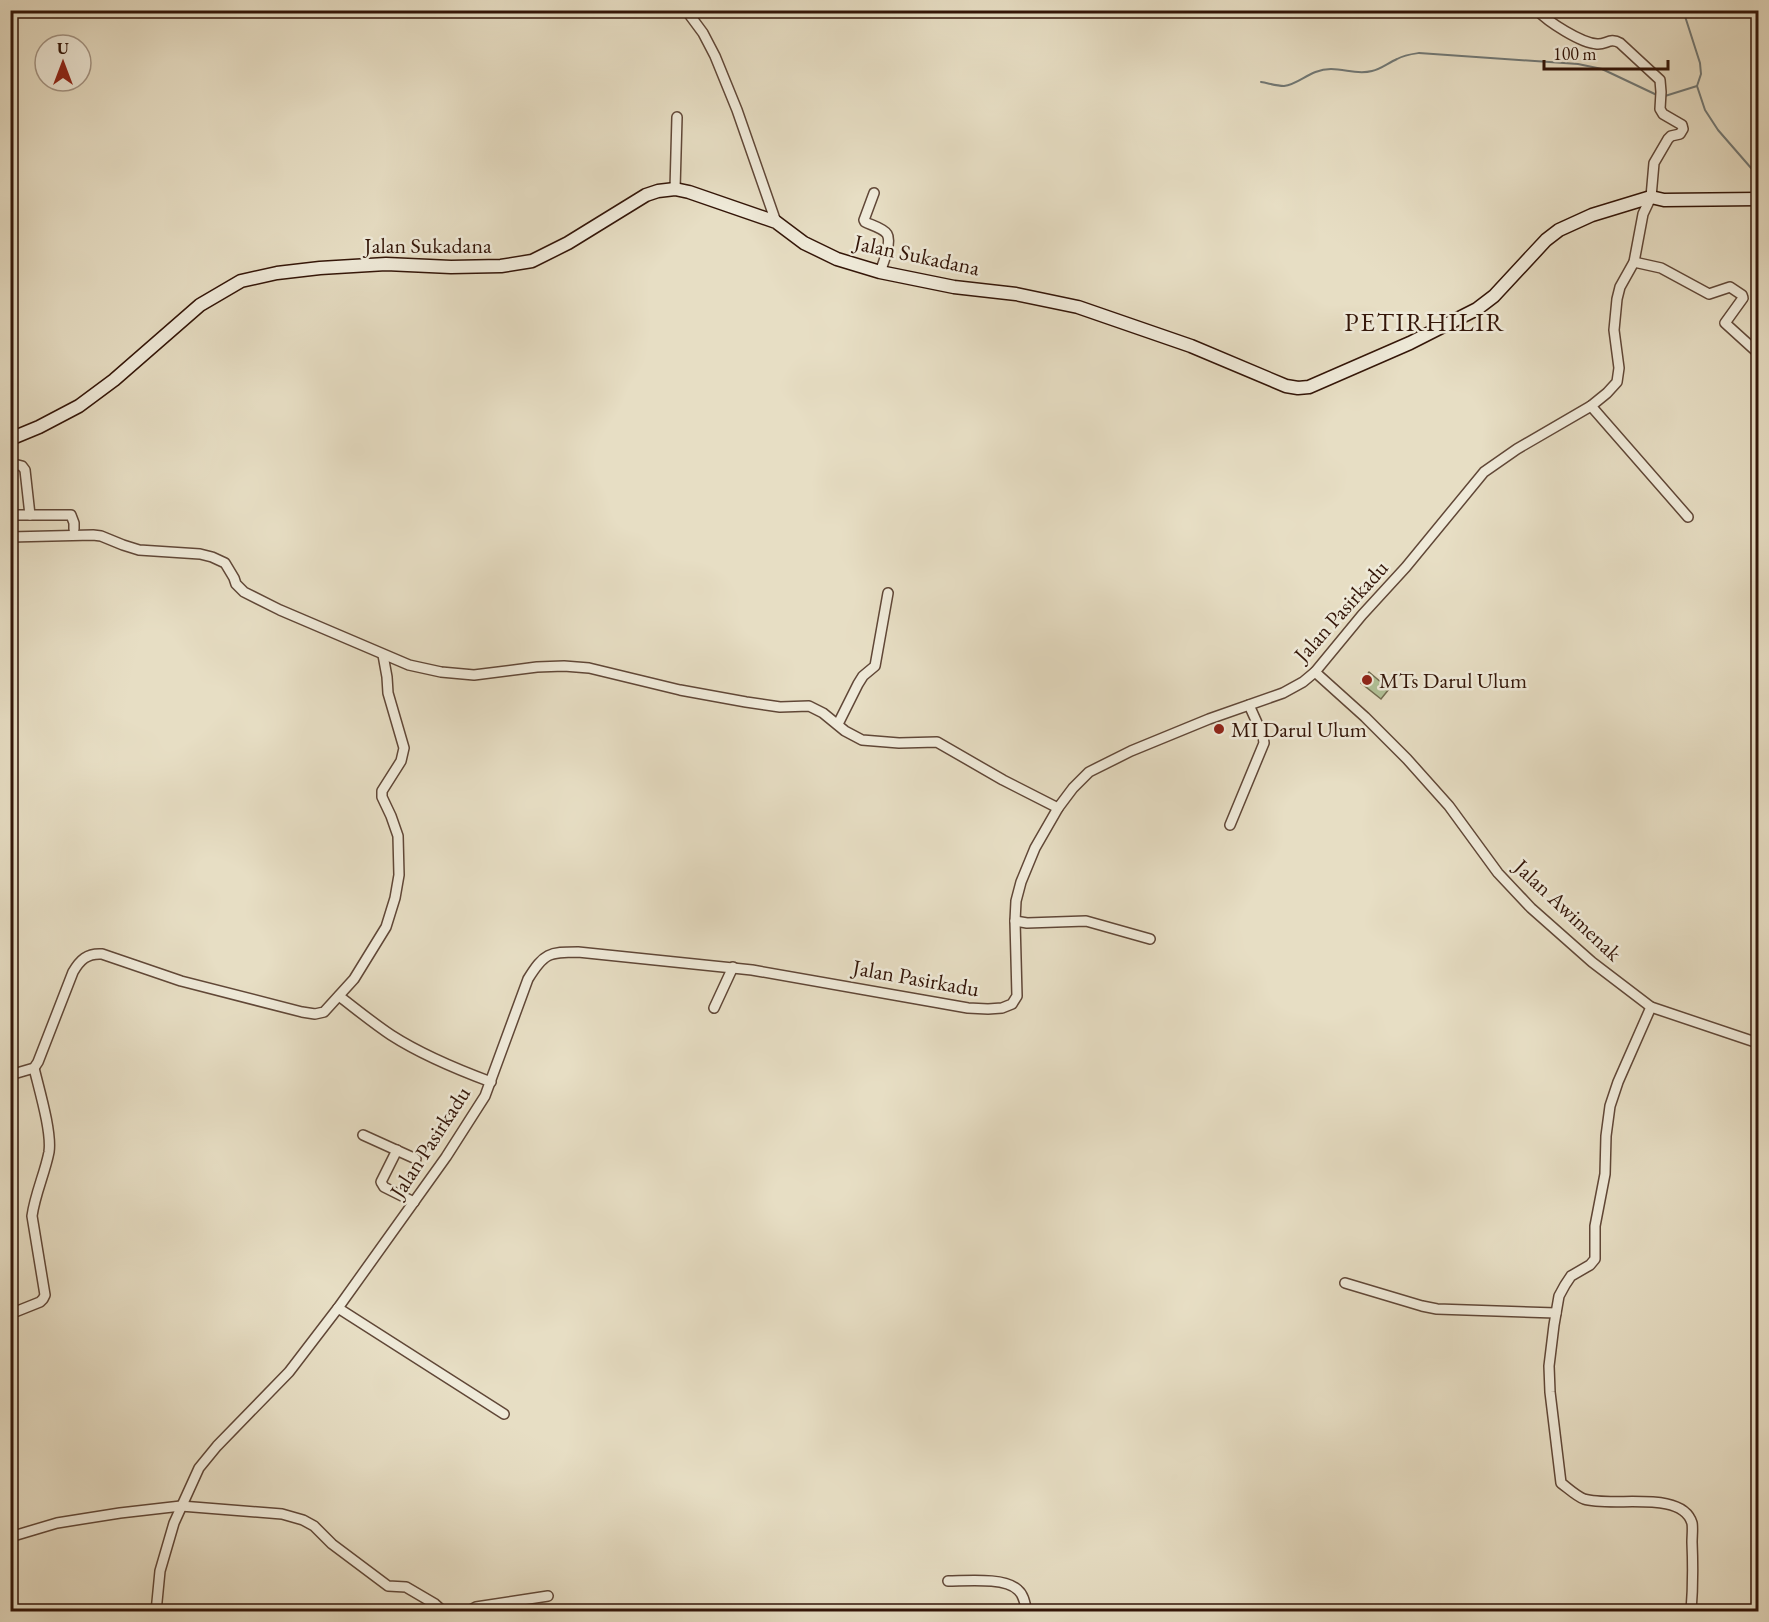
<svg xmlns="http://www.w3.org/2000/svg" width="1769" height="1622" font-family="'EB Garamond',serif">
	<rect width="100%" height="100%" fill="#e7dec4"/>
	<filter id="stains"><feTurbulence type="fractalNoise" baseFrequency=".00333" numOctaves="4"/><feColorMatrix values="0 0 0 0 .2 0 0 0 0 .09 0 0 0 0 .02 0 0 0 .5 -.17"/></filter>
	<radialGradient id="worn" r=".72"><stop offset=".6" stop-color="#630" stop-opacity="0"/><stop offset="1" stop-color="#630" stop-opacity=".3"/></radialGradient>
	<path fill="#b1c298" stroke="#726c50" stroke-width="1.5" d="M1369,672L1389,689L1381,699L1361,683Z"/>
	<g fill="none" stroke-linecap="round" stroke-linejoin="round">
		<g stroke="#717875" stroke-width="2">
			<path d="M1683,10L1700,63L1701,74L1697,86L1705,110L1718,130L1758,176"/>
			<path d="M1261,82C1268,83 1276,86 1284,86C1300,84 1310,69 1331,69C1346,69 1357,75 1372,71C1381,69 1388,63 1397,59C1404,55 1412,54 1419,53L1578,64L1602,69L1659,96"/>
			<path d="M1665,96L1697,86"/>
		</g>
		<defs>
			<g id="minor">
				<path d="M686,10L703,33L715,56L737,110L776,222"/>
				<path d="M675,189L677,117"/>
				<path d="M874,193L864,220L865,222C871,225 883,228 887,234C892,242 883,264 880,272"/>
				<path d="M1634,262L1661,268L1709,294L1730,287L1742,295L1743,298L1725,323L1758,353"/>
				<path d="M1591,406L1688,517"/>
				<path d="M10,460L14,464L22,466L25,470L30,515"/>
				<path d="M10,515H71L74,523V529"/>
				<path d="M10,537L93,535L101,536L123,545L139,550L200,554L212,557L225,563L234,578L236,584L244,592L280,610L409,665L441,672L474,675L537,667L564,666L589,668L680,690L746,702L780,707L809,706L823,713L845,731L862,740L899,743L937,742L1003,780L1058,808"/>
				<path d="M1315,672L1365,717L1407,759L1449,806L1498,873L1531,908L1592,962L1651,1007L1758,1043"/>
				<path d="M838,724L858,684L863,676L875,666L888,593"/>
				<path d="M1230,825L1264,743L1263,736L1249,705"/>
				<path d="M1015,921L1027,923L1086,921L1150,939"/>
				<path d="M339,996C356,1009 373,1023 391,1035C422,1055 456,1069 491,1082"/>
				<path d="M1651,1007L1618,1082L1610,1106L1606,1136L1605,1174L1595,1226V1259L1590,1265L1571,1276L1565,1285L1559,1296L1554,1325L1549,1366L1550,1392L1561,1483C1568,1488 1576,1496 1584,1499C1612,1508 1682,1489 1692,1523C1693,1528 1692,1536 1692,1542C1693,1565 1693,1588 1691,1612"/>
				<path d="M714,1008L733,967"/>
				<path d="M10,1075L34,1068L38,1062L73,972C80,960 87,953 102,954L181,981L302,1012L315,1014L324,1012L354,979L386,927L395,898L399,875L398,836L391,816L382,797V791L401,761L404,748L388,693L387,677L383,655"/>
				<path d="M363,1135L416,1159"/>
				<path d="M397,1150L381,1182L384,1187L414,1202"/>
				<path d="M1345,1283L1422,1306L1437,1309L1556,1313"/>
				<path d="M338,1308L504,1414"/>
				<path d="M10,1314L40,1302L43,1299L45,1295L32,1216C35,1194 45,1173 49,1152C52,1132 39,1089 34,1068"/>
				<path d="M10,1537L57,1523L120,1513L181,1506L282,1514L303,1520L314,1526L332,1544L388,1586L406,1587L435,1604L444,1612"/>
				<path d="M948,1581C966,1581 1005,1577 1018,1590C1024,1595 1025,1604 1027,1612"/>
				<path d="M156,1612L160,1571L174,1523L199,1468L217,1446L289,1372L338,1308L446,1157L485,1096L528,979C544,953 549,952 578,952L752,970L968,1008L988,1009L1002,1008L1012,1004L1017,996L1015,921L1016,901L1021,882L1035,848L1058,808L1073,788L1089,772L1131,751L1209,719L1283,693L1303,682L1315,672L1362,615L1406,567L1484,472L1517,449L1591,406L1607,393L1617,382L1619,368L1614,330L1617,299L1620,287L1634,262L1643,214L1651,197L1654,163L1668,139L1671,136L1680,134L1683,129L1682,125L1663,114L1660,109L1661,92L1660,80L1620,43C1610,37 1606,45 1597,44C1581,43 1548,22 1537,10"/>
				<path d="M467,1612L476,1607L548,1596"/>
			</g>
			<path id="secondary" d="M10,439L39,427L79,406L114,380L200,305L241,281L277,273L320,268L386,264L451,267L501,266L532,261L568,243L646,195L658,191L675,189L689,192L776,222L804,243L837,259L880,272L954,287L1016,294L1078,307L1191,346L1286,386L1298,388L1309,387L1410,343L1477,309L1494,296L1546,240L1559,230L1592,215L1651,197L1664,200L1758,199"/>
		</defs>
		<use href="#minor" stroke="#604737" stroke-width="12"/>
		<use href="#secondary" stroke="#331508" stroke-width="15"/>
		<use href="#minor" stroke="#efead9" stroke-width="9"/>
		<use href="#secondary" stroke="#efead9" stroke-width="12"/>
	</g>
	<g fill="#8f2418" stroke="#efead9" stroke-width="2">
		<circle cx="1367" cy="680" r="6"/>
		<circle cx="1219" cy="729" r="6"/>
	</g>
	<g text-anchor="middle" dominant-baseline="central" stroke-width="5" stroke-linejoin="round" paint-order="stroke">
		<g font-size="22" fill="#331508" stroke="#efead9">
			<text x="428" y="245">Jalan Sukadana</text>
			<text transform="translate(917 255) rotate(12)">Jalan Sukadana</text>
			<text transform="translate(1341 611) rotate(-48)">Jalan Pasirkadu</text>
			<text transform="translate(1568 910) rotate(43)">Jalan Awimenak</text>
			<text transform="translate(916 978) rotate(10)">Jalan Pasirkadu</text>
			<text transform="translate(430 1142) rotate(-57)">Jalan Pasirkadu</text>
		</g>
		<g font-size="22" fill="#331508" stroke="#efead9" text-anchor="start">
			<text x="1379" y="680">MTs Darul Ulum</text>
			<text x="1231" y="729">MI Darul Ulum</text>
		</g>
		<g font-size="26" letter-spacing="1.5" fill="#331508" stroke="#efead9">
			<text x="1425" y="322">PETIRHILIR</text>
		</g>
	</g>
	<rect width="1769" height="1622" fill="none" stroke="#e7dec4" stroke-width="36"/>
	<rect x="12" y="12" width="1745" height="1598" fill="none" stroke="#331508" stroke-width="3"/>
	<rect x="18" y="18" width="1733" height="1586" fill="none" stroke="#331508" stroke-width="1.5"/>
	<g transform="translate(63 63)"><circle r="28" fill="#efead9" stroke="#a49585" stroke-width="1.5"/>
	<path d="M0-4.5L10 22L0 15L-10 22Z" fill="#8f2418"/>
	<text y="-9" font-size="16" font-weight="bold" text-anchor="middle" fill="#331508">U</text>
	</g>
	<path d="M1544 60v9h124v-9" fill="none" stroke="#331508" stroke-width="3"/>
	<text x="1553" y="60" font-size="18" fill="#331508" stroke="#efead9" stroke-width="4.5" paint-order="stroke">100 m</text>
	<rect width="100%" height="100%" filter="url(#stains)"/>
	<rect width="100%" height="100%" fill="url(#worn)"/>
</svg>
